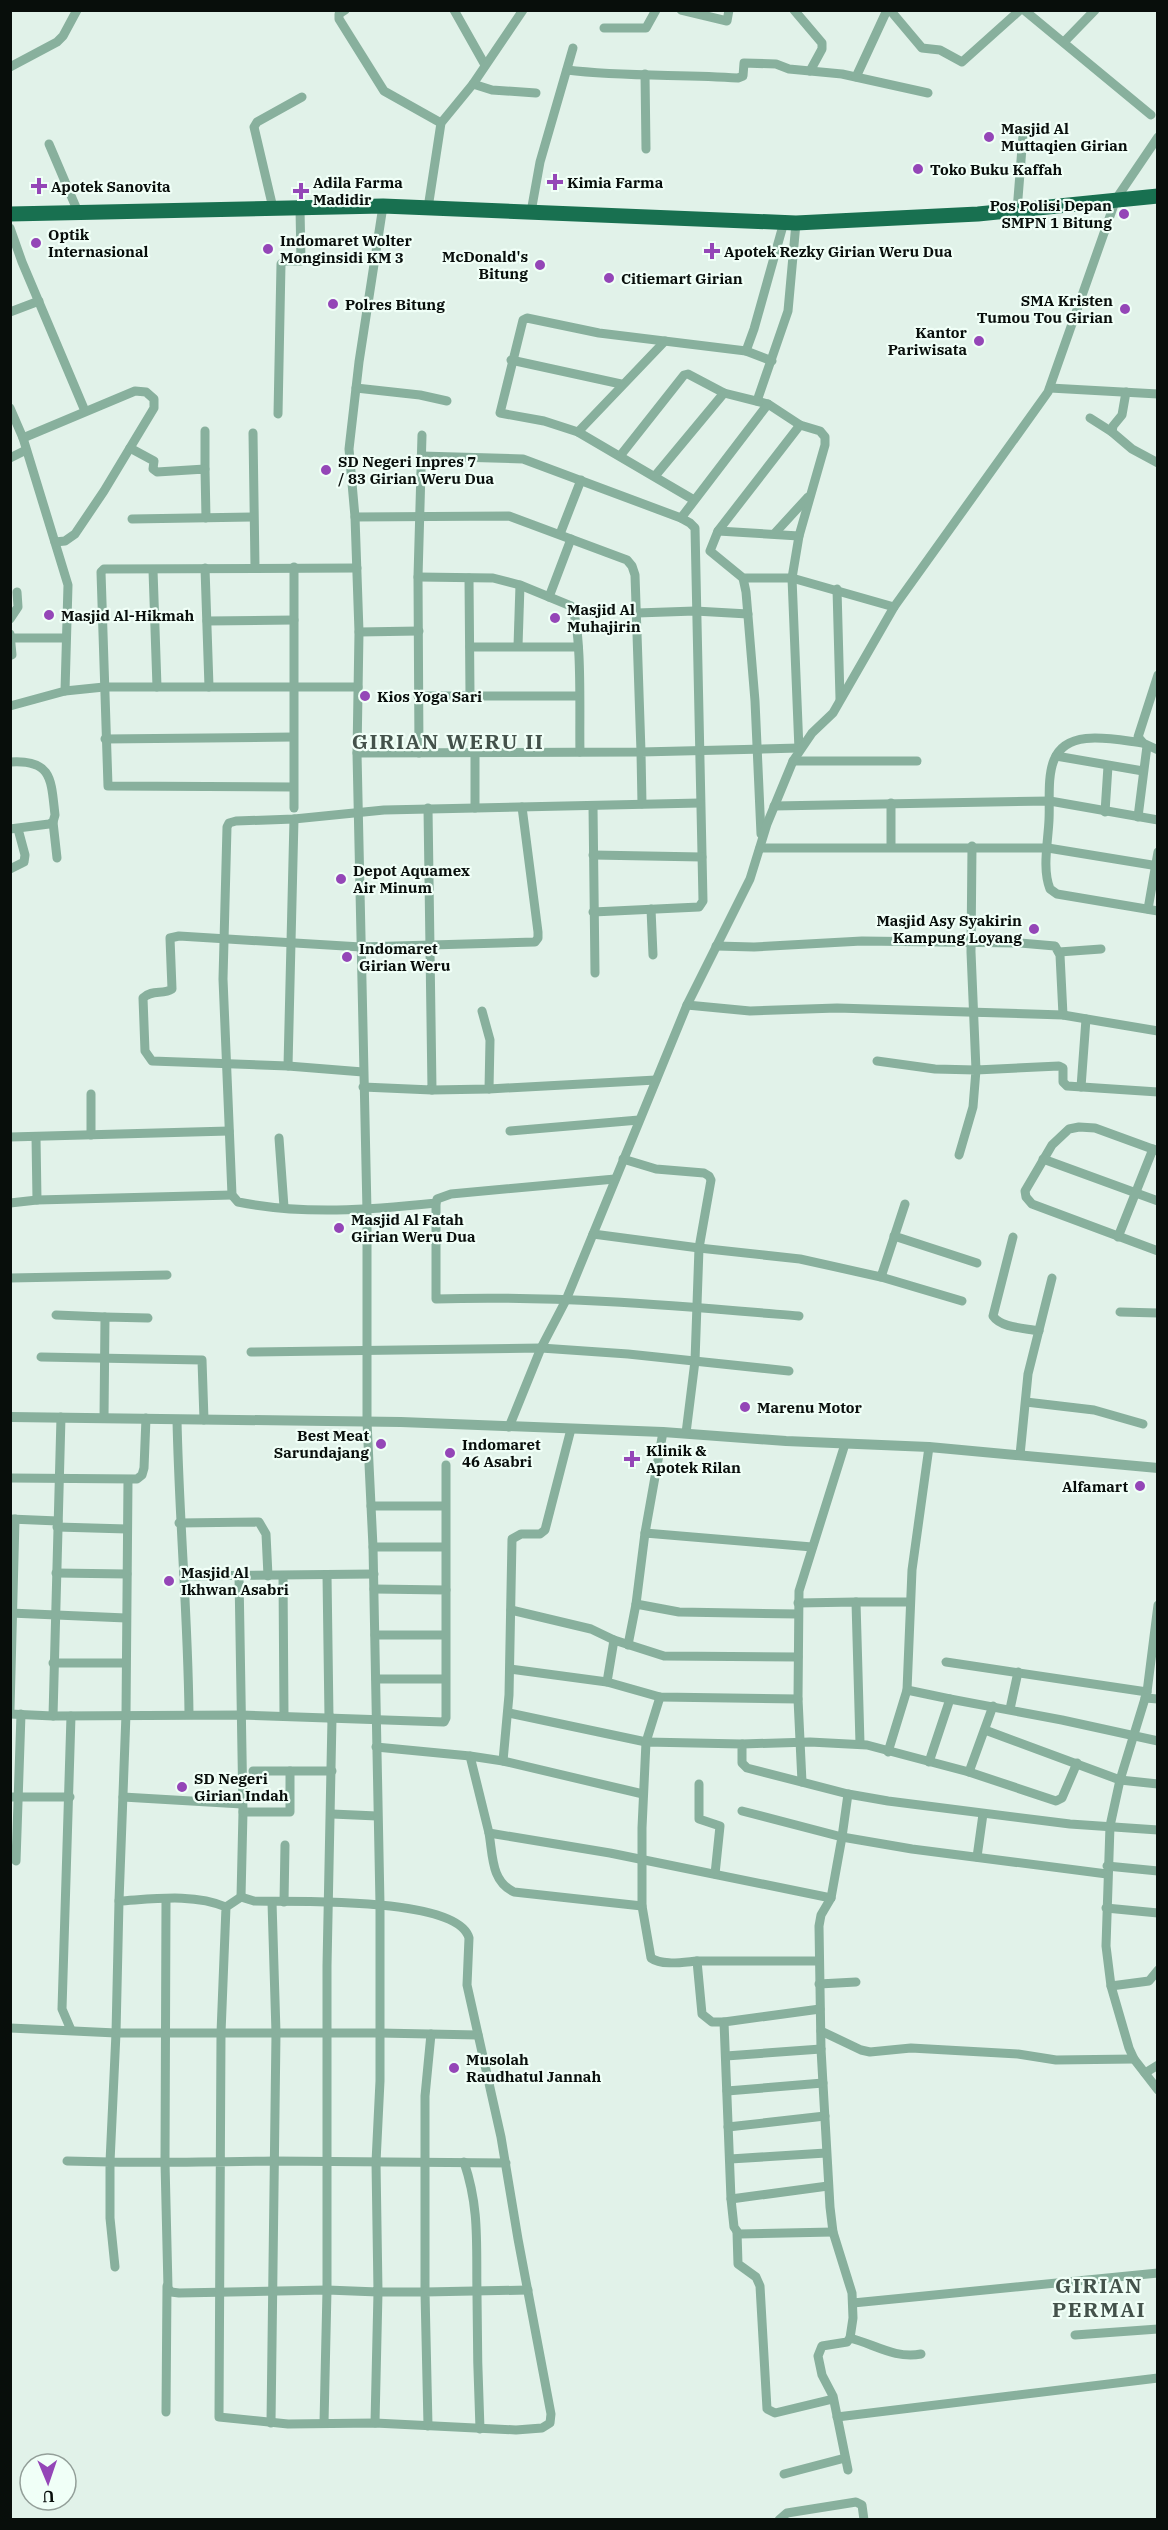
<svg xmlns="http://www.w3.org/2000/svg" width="1168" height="2530" font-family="'IBM Plex Serif',serif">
	<rect width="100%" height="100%" fill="#e1f2e9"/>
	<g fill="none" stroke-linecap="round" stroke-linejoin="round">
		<g stroke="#88b09d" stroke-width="9">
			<path d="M345,10L339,14V19L384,91L441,123"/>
			<path d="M454,10L485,65"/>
			<path d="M681,10L727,21L729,10"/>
			<path d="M794,10L822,43V49L810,71"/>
			<path d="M890,10L922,48L940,50L962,62L1020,10"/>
			<path d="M1024,10L1151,115"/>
			<path d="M604,28H646L656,10"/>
			<path d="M1064,42L1095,10"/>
			<path d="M10,67L57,42L63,36L77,10"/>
			<path d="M567,70C624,77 681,74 738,78L743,76L744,63L776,64L789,69L842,74L928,93"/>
			<path d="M645,74L646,149"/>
			<path d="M856,77L887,10"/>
			<path d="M473,84L492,90L536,93"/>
			<path d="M49,144L78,212"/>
			<path d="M273,208L254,127L257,122L302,97"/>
			<path d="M428,208L441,123L473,84L523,10"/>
			<path d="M1017,211L1023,135"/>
			<path d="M531,212L540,162L573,48"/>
			<path d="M10,228L22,262L85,411"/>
			<path d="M10,312L39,301"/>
			<path d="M746,351L754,329L784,222"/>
			<path d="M511,360L621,384"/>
			<path d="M356,388L420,395L447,401"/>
			<path d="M1050,388L1158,394"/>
			<path d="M1126,392L1122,415L1113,426L1112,432L1132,449L1158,463"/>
			<path d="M757,401L788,311L796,223"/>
			<path d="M10,408L23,438L68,585L65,691L10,706"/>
			<path d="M278,414L281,264L284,261H301L300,208"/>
			<path d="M1090,418L1112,432"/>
			<path d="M800,425L718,531L710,551L743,578H792L894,607"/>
			<path d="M205,431V469"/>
			<path d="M578,432L665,341"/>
			<path d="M253,433L255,567"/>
			<path d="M23,438L135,391L146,392L154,399V408L104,491L75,534L65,541L55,542"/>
			<path d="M130,448L154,461L153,469L157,472L205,469L206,518"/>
			<path d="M421,456L523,459L681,518L690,523L695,528L703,901L699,907L593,912"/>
			<path d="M620,456L684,375L688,374L724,393"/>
			<path d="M10,458L26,450"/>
			<path d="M655,476L724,393L768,404L800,425L820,431L825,437V445L799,536L792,578L799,750"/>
			<path d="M694,500L578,432L544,421L500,413L523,320L527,318L599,333L746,351L772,361"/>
			<path d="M355,517L509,516L627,560L632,566L635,575L641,752L357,753"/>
			<path d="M681,518L768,404"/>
			<path d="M132,519L252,517"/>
			<path d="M718,531L799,536"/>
			<path d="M775,533L808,497"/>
			<path d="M560,534L581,480"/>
			<path d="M205,568L209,687"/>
			<path d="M153,570L157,687"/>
			<path d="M418,577L493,578L520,585L571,606C583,628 579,721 580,752"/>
			<path d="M469,578L470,695"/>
			<path d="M743,578L746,592L755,701L761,834"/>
			<path d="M837,589L840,699"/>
			<path d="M549,597L571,539"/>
			<path d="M637,613L695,611L748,614"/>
			<path d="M10,619L18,607L17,592"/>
			<path d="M207,621L294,620"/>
			<path d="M359,632L419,631"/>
			<path d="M10,634L12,655"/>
			<path d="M11,638H66"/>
			<path d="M518,646L520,585"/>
			<path d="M470,647H578"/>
			<path d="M1158,675L1138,737L1143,743L1158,750"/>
			<path d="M65,691L104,687H358"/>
			<path d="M418,696H578"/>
			<path d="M105,739L293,737"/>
			<path d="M1143,743C1116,740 1067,727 1054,760C1047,777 1050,802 1049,820C1048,842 1042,869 1050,889L1057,894L1158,911"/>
			<path d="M419,753L418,577L422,435"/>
			<path d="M1056,756L1143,771"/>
			<path d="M793,761H917"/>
			<path d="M10,762C53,759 51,781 55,815L53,822L49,824L10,829"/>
			<path d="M293,787L108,786L101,572L104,569L357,568"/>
			<path d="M642,804L641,752L799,748"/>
			<path d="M593,806L595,973"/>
			<path d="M774,806L1050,801L1158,820"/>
			<path d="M294,808V567"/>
			<path d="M475,808V752"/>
			<path d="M1105,812L1108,766"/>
			<path d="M1138,817L1147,746"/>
			<path d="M53,822L57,858"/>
			<path d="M891,846V803"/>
			<path d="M972,846L971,952L976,1070L1059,1066L1063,1068V1082L1067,1086L1158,1092"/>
			<path d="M760,848H1048L1158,866"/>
			<path d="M593,855L702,857"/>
			<path d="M10,869L24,862L25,855L18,829"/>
			<path d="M651,909L653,955"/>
			<path d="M1148,909L1158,852"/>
			<path d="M716,946L754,947L862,941L1020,943L1055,946L1060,955L1063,1015"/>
			<path d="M1059,952L1101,949"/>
			<path d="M687,1005L750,1011L837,1008L1063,1015L1158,1031"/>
			<path d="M877,1061L935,1069L976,1070L973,1107L959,1155"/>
			<path d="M288,1066L294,819"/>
			<path d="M363,1072L288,1066L152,1061L145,1051L143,998C152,989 163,995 172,989L170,938L179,936L361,947L535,942L538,938V932L522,807"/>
			<path d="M363,1087L432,1090L428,808"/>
			<path d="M1081,1087L1086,1019"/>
			<path d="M489,1089L656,1080"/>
			<path d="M432,1090L489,1089L490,1040L482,1011"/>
			<path d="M91,1094V1135"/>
			<path d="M510,1131L639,1120"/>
			<path d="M10,1137L229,1131"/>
			<path d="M36,1137L37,1200"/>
			<path d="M279,1138L284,1207"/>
			<path d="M1158,1151L1095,1128L1079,1127L1069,1129L1052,1145L1025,1191L1026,1197L1032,1204L1158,1251"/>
			<path d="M623,1159L656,1169L704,1173L709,1176L711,1180L699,1248L695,1361L686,1433"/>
			<path d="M1043,1159L1158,1201"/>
			<path d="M615,1179L451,1194L437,1199L436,1203C370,1210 303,1215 238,1202L232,1195L223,979L227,827L229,823L236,821L294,819L384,810L700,803"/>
			<path d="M10,1203L37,1200L232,1195"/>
			<path d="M436,1203V1299C557,1295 678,1306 799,1316"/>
			<path d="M593,1234L699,1248L800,1259L881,1277L905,1204"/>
			<path d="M894,1236L977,1263"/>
			<path d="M1013,1237L993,1316C1001,1328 1025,1328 1039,1331"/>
			<path d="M1118,1237L1153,1149"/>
			<path d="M881,1277L962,1301"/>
			<path d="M10,1278L167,1275"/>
			<path d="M1120,1312L1158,1313"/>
			<path d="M56,1315L105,1317"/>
			<path d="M251,1352L541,1348L628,1354L789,1371"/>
			<path d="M41,1357L202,1360L204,1420"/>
			<path d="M1026,1402L1094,1410L1143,1424"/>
			<path d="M104,1418L105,1317L148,1318"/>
			<path d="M177,1420C179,1518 188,1616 189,1714"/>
			<path d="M509,1427L541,1348L566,1300L687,1005L750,879L767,824L793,761L812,733L833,713L894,607L1048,392L1116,199L1158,137"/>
			<path d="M1020,1455L1028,1374L1052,1278"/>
			<path d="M446,1465V1590"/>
			<path d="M10,1478L137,1479L142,1475L144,1468L146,1418"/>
			<path d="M371,1506H445"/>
			<path d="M10,1519L58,1521"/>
			<path d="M179,1523L259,1522L266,1534L268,1576"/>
			<path d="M57,1527L127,1529"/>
			<path d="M645,1533L663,1432"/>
			<path d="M373,1547H445"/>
			<path d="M56,1573L127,1574"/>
			<path d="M327,1575L329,1718"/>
			<path d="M184,1576L374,1574"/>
			<path d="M239,1576L243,1812L241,1897"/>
			<path d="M283,1576L284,1716"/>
			<path d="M856,1602H910"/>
			<path d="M798,1603L856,1602L860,1744"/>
			<path d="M636,1604L645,1533L812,1547"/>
			<path d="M1158,1605L1147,1692L1120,1780L1110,1826L1106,1946L1111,1986L1129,2048L1134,2059L1158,2090"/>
			<path d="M511,1610L591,1629L614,1640"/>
			<path d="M10,1613L126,1618"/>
			<path d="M375,1635H445"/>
			<path d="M628,1645L636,1604L679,1612L798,1614"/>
			<path d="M946,1662L1147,1692"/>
			<path d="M53,1663H125"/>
			<path d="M510,1669L607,1682"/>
			<path d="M376,1679H445"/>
			<path d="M907,1690L950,1699"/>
			<path d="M1145,1698L1158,1699"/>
			<path d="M798,1699L660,1697L607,1682L614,1640L664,1656L798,1657"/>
			<path d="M1010,1709L1018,1672"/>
			<path d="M10,1710L15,1519"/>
			<path d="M509,1713L646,1742L660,1697"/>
			<path d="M10,1714L53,1716L241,1715L444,1722L446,1718V1590L374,1589"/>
			<path d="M53,1716L61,1417"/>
			<path d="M71,1716L62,2009L71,2030"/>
			<path d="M985,1730L1120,1780L1158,1784"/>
			<path d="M742,1744L810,1742L867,1745L969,1772L1056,1801L1062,1798L1077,1763"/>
			<path d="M376,1747L470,1756L503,1761L643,1794"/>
			<path d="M888,1752L907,1690L912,1570L929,1447"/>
			<path d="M470,1756L489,1833L610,1853L831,1898"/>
			<path d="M503,1761L509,1695L512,1539L521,1534H540L545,1530L571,1429"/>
			<path d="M929,1762L950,1699L1062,1720L1158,1741"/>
			<path d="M253,1771H290"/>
			<path d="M969,1772L993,1706"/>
			<path d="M802,1782L798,1699L799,1591L845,1444"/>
			<path d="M699,1784V1819L720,1826L715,1874"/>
			<path d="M848,1794L842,1837L912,1849L1107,1874"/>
			<path d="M10,1797H70"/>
			<path d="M123,1797L242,1804"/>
			<path d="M742,1811L842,1837L831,1898L821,1915L819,1926L821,2049L830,2207L833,2232L852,2293L853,2318L850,2338L847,2342L822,2346L818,2356L822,2375L833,2396L848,2470"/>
			<path d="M243,1812H290V1771H332"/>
			<path d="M332,1814L377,1816"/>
			<path d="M489,1833C493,1856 491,1881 514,1892L642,1906V1828L646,1742L742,1744V1763L747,1768L848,1794L888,1801L1070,1824L1158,1830"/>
			<path d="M977,1857L983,1814"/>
			<path d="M16,1861L21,1714"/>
			<path d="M1107,1866L1158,1871"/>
			<path d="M166,1900L165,2162L168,2288L171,2292L179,2293L327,2290L378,2292L376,2162L380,2081V1905L373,1547L367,1422V1211L357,753L359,632L355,517L349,449L359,362L383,206"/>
			<path d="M119,1901L126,1714L128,1480"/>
			<path d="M284,1902L285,1845"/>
			<path d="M642,1906L651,1958C662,1966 684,1962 697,1961L702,2014L712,2022H724"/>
			<path d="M226,1907L221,2033L219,2417L288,2424L375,2423L516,2430L542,2428L550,2423L551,2414L518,2239L501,2137L467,1985L469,1938C458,1896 293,1902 254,1901L241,1897L226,1907C194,1893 153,1899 119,1901L116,2033L110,2162C164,2163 219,2162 274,2161L506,2163"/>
			<path d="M1106,1908L1158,1913"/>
			<path d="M697,1961H819"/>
			<path d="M819,1984L856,1982"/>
			<path d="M1111,1986L1149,1981L1158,1970"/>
			<path d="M820,2009L724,2022L731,2199L734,2227L739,2234L833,2232"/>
			<path d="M10,2028L116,2033H380L478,2035"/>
			<path d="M821,2031L861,2050L870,2052L911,2048L1018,2054L1056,2060L1134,2059"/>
			<path d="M726,2056L821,2049"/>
			<path d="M1145,2073L1158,2065"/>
			<path d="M727,2091L823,2083"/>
			<path d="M728,2127L825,2116"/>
			<path d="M730,2159L826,2153"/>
			<path d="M67,2161L110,2162V2218L115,2267"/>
			<path d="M464,2162C480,2209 476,2246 477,2295C477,2340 478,2384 480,2429"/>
			<path d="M731,2199L828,2186"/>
			<path d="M737,2232L738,2264L756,2277L760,2286L767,2409L775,2413L833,2399"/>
			<path d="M853,2303L1158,2273"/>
			<path d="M1075,2335L1158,2329"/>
			<path d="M850,2338C874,2344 895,2359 921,2354"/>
			<path d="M166,2412L167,2286"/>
			<path d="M837,2417L1158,2378"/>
			<path d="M271,2423L276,2033L272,1902"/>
			<path d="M324,2423L327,2290V1966L332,1718"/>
			<path d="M375,2423L378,2292H425V2096L431,2034"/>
			<path d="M428,2426L425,2292L528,2290"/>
			<path d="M784,2474L845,2458"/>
			<path d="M779,2520L787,2513L856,2502L862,2505L864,2520"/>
		</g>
		<path stroke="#88b09d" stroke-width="10" d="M10,1417L401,1422L663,1432L786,1441L929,1447L1158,1468"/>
		<path stroke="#187050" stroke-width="15" d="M10,214L383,206L796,223L978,214L1158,196"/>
	</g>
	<g fill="#9446b7" stroke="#f0fff7" stroke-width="2">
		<circle cx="989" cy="137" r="6"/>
		<circle cx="918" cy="169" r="6"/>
		<path d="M552 173h6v6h6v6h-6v6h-6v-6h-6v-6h6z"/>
		<path d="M36 177h6v6h6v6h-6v6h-6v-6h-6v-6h6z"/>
		<path d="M298 182h6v6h6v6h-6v6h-6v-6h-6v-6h6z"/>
		<circle cx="1124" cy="214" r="6"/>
		<circle cx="36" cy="243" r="6"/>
		<circle cx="268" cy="249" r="6"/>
		<path d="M709 242h6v6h6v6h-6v6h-6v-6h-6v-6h6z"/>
		<circle cx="540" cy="265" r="6"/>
		<circle cx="609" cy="278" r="6"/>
		<circle cx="333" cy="304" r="6"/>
		<circle cx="1125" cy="309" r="6"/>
		<circle cx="979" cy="341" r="6"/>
		<circle cx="326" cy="470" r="6"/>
		<circle cx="49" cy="615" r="6"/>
		<circle cx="555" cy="618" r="6"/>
		<circle cx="365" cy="696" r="6"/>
		<circle cx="341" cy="879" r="6"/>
		<circle cx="1034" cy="929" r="6"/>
		<circle cx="347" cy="957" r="6"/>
		<circle cx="339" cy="1228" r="6"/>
		<circle cx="745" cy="1407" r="6"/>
		<circle cx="381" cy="1444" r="6"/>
		<circle cx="450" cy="1453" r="6"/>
		<path d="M629 1450h6v6h6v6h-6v6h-6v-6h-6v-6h6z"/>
		<circle cx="1140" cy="1486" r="6"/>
		<circle cx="169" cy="1581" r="6"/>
		<circle cx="182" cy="1787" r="6"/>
		<circle cx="454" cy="2068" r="6"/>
	</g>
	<g text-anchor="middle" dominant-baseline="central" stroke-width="4.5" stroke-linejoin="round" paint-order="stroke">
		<g font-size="15" font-weight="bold" fill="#080e0b" stroke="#f0fff7" text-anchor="start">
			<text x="1001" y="128">Masjid Al<tspan x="1001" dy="17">Muttaqien Girian</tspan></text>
			<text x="930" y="169">Toko Buku Kaffah</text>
			<text x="313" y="182">Adila Farma<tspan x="313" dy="17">Madidir</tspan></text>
			<text x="567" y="182">Kimia Farma</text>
			<text x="51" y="186">Apotek Sanovita</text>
			<text x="1112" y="205" text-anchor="end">Pos Polisi Depan<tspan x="1112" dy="17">SMPN 1 Bitung</tspan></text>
			<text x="48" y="234">Optik<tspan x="48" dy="17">Internasional</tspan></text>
			<text x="280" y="240">Indomaret Wolter<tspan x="280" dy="17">Monginsidi KM 3</tspan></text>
			<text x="724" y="251">Apotek Rezky Girian Weru Dua</text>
			<text x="528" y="256" text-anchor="end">McDonald's<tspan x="528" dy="17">Bitung</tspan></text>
			<text x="621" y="278">Citiemart Girian</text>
			<text x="1113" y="300" text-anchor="end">SMA Kristen<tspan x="1113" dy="17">Tumou Tou Girian</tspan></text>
			<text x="345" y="304">Polres Bitung</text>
			<text x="967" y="332" text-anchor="end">Kantor<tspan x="967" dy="17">Pariwisata</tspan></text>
			<text x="338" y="461">SD Negeri Inpres 7<tspan x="338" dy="17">/ 83 Girian Weru Dua</tspan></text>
			<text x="567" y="609">Masjid Al<tspan x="567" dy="17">Muhajirin</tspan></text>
			<text x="61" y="615">Masjid Al-Hikmah</text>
			<text x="377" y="696">Kios Yoga Sari</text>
			<text x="353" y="870">Depot Aquamex<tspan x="353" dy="17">Air Minum</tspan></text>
			<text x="1022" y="920" text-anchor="end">Masjid Asy Syakirin<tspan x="1022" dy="17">Kampung Loyang</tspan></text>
			<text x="359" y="948">Indomaret<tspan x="359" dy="17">Girian Weru</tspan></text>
			<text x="351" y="1219">Masjid Al Fatah<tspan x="351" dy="17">Girian Weru Dua</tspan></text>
			<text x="757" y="1407">Marenu Motor</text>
			<text x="369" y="1435" text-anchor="end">Best Meat<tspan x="369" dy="17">Sarundajang</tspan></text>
			<text x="462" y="1444">Indomaret<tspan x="462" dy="17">46 Asabri</tspan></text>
			<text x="646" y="1450">Klinik &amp;<tspan x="646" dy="17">Apotek Rilan</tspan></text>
			<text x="1128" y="1486" text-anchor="end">Alfamart</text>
			<text x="181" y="1572">Masjid Al<tspan x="181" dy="17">Ikhwan Asabri</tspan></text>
			<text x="194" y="1778">SD Negeri<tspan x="194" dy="17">Girian Indah</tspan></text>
			<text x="466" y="2059">Musolah<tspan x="466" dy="17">Raudhatul Jannah</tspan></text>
		</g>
		<g font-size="21" font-weight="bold" letter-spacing="1.5" fill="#44524b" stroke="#f0fff7">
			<text x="448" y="741">GIRIAN WERU II</text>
			<text x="1099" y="2285">GIRIAN<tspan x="1099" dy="24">PERMAI</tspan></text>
		</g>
	</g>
	<rect width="1168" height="2530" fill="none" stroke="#080e0b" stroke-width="24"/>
	<g transform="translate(48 2482) rotate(178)"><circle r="28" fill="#f0fff7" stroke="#939f99" stroke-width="1.5"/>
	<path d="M0-4.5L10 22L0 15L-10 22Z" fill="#9446b7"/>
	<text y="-9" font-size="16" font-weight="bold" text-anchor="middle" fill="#080e0b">U</text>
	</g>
</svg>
